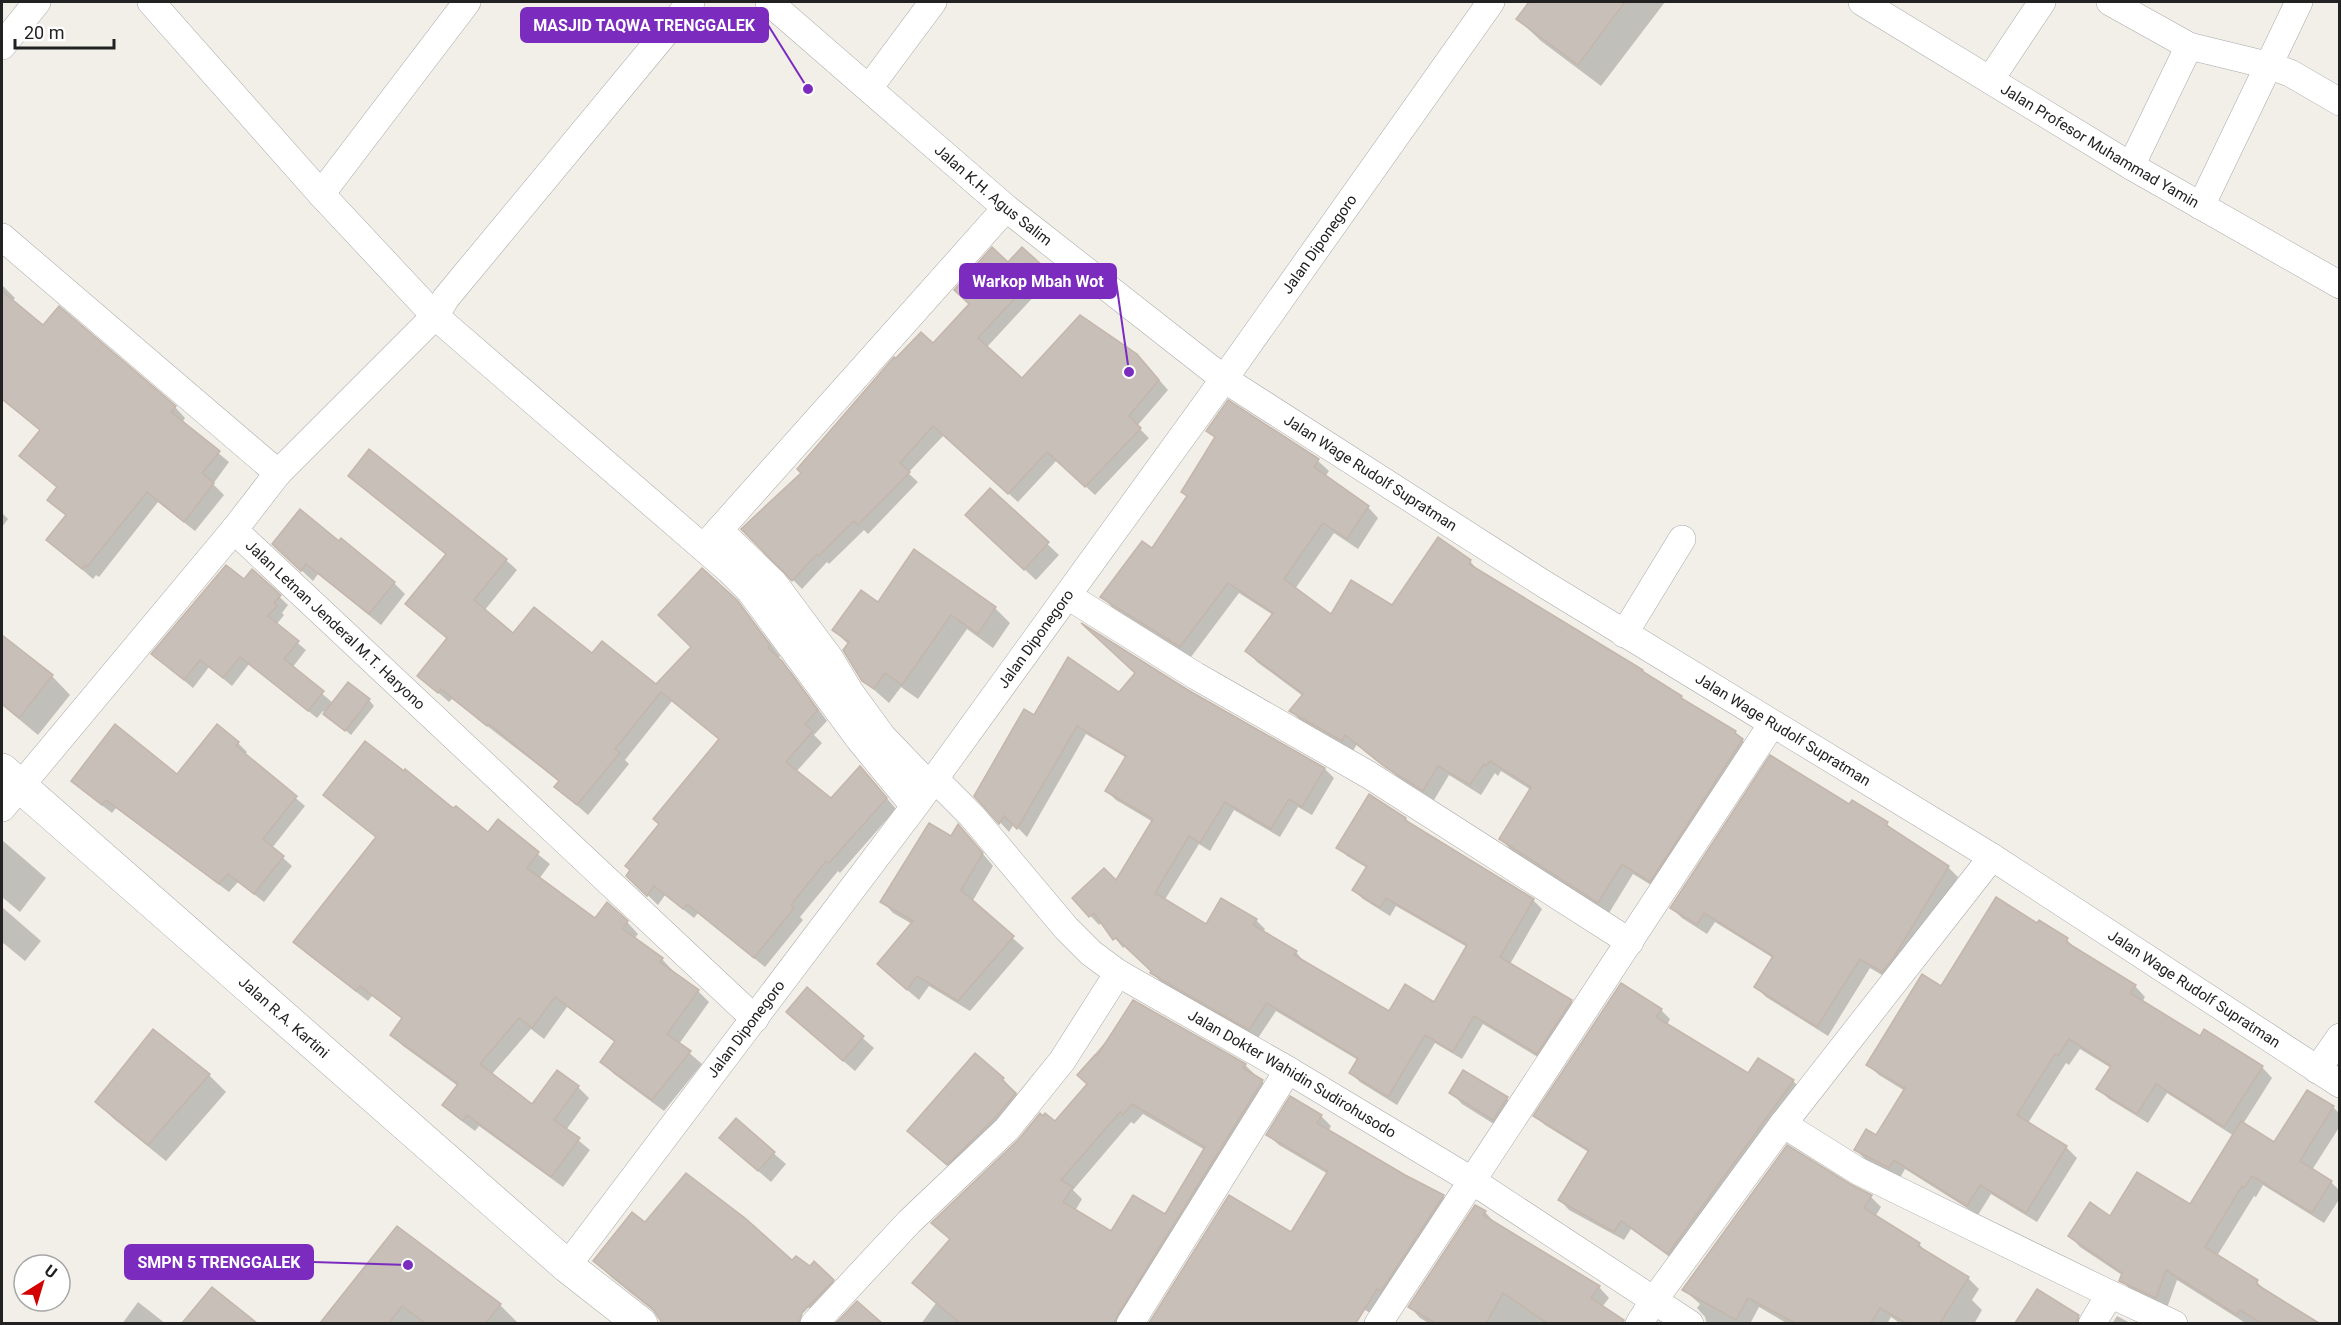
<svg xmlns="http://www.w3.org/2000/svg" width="2341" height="1325" font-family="Roboto,sans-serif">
	<rect width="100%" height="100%" fill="#f2efe9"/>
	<g fill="#0003" fill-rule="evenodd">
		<path d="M1531,2H1665L1601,86L1541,41L1518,19Z"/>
		<path d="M1022,249L1052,277L987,347L1023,380L1146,365L1168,390L1137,426L1149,438L1095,495L1057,460L1018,502L944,435L908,473L918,482L868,534L864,530L829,564L827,562L802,589L743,529L933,345Z"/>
		<path d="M2,285L15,298L12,302L43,328L175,407L185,418L182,423L229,462L213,484L224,495L195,531L158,502L99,577L96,575L93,579L48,540L67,516L49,499L58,488L21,456L41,431L2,400Z"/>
		<path d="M1228,402L1318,461L1329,471L1325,477L1368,507L1378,518L1358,549L1334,533L1295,589L1331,616L1392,607L1438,539L1470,561L1480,573L1642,671L1681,697L1689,704L1735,732L1753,751L1661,891L1633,874L1609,913L1511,850L1501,839L1531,790L1501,771L1498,776L1495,773L1481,795L1449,775L1434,800L1398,777L1357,744L1353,751L1301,721L1291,711L1303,696L1257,662L1247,651L1273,615L1239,593L1191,657L1113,608L1102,597L1152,551L1188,497L1182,492L1216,438L1208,431Z"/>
		<path d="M350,475L506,560L517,570L484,611L513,635L592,655L656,686L737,602L748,614L780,656L778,659L792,673L827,721L814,735L822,743L796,772L831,800L861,768L896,809L840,873L838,871L800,917L803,920L765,967L698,913L694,918L665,895L658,905L628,876L661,824L720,740L672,701L625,760L629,764L588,815L556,787L560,782L452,699L449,702L419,676L448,639L407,604L447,555Z"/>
		<path d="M990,490L1059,555L1036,580L978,526Z"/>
		<path d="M2,513L8,519L2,527Z"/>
		<path d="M340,543L394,583L405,594L381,625L318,574L313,581L285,555Z"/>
		<path d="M914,552L995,608L1010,623L993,648L967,629L918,699L901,687L889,703L863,680L849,645L834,630L879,604Z"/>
		<path d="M252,571L288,605L282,613L284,615L276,625L306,650L292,668L333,703L369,700L374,706L351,735L323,711L317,718L249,664L232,686L209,667L193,688L162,662Z"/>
		<path d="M2,637L52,676L70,695L38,735L2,705Z"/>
		<path d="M1187,691L1325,769L1334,778L1312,815L1298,807L1280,837L1234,810L1210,851L1199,844L1164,901L1206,926L1256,920L1265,929L1263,932L1296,952L1305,963L1390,1013L1434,1004L1467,947L1396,906L1390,916L1363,899L1354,890L1367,868L1347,856L1338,847L1406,819L1413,827L1533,900L1542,909L1510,964L1571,1001L1580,1010L1546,1062L1483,1024L1462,1059L1435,1043L1397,1105L1360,1082L1351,1073L1358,1060L1276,1011L1258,1038L1161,982L1152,973L1153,971L1126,946L1123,948L1102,922L1099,925L1074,898L1116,882L1153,822L1116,800L1107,791L1127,758L1086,734L1027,837L1014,824L1009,832L976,796L1035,717L1119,694Z"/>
		<path d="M238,743L247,752L245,755L305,806L272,848L292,866L264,902L238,882L229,892L116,808L112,813L82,790L177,776Z"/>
		<path d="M325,795L454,811L488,834L498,822L550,864L539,879L596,920L627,922L638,934L634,939L662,959L673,971L672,972L698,991L709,1002L679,1044L702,1064L664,1111L614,1074L602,1062L616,1043L567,1007L544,1039L531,1029L491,1075L533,1106L578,1087L589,1098L566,1130L590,1150L563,1187L479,1126L475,1131L455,1116L444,1105L458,1086L403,1046L392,1035L403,1019L372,996L368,1001L306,953L295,942L377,838Z"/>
		<path d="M1850,806L1887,824L1896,833L1948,867L1958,877L1904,967L1892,981L1870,968L1828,1036L1766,997L1756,987L1773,958L1715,922L1707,934L1682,918L1672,908Z"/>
		<path d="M969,837L993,866L972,902L1024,948L970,1011L929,986L919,1000L890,975L912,924L893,913L882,901L951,838Z"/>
		<path d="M2,840L46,878L20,912L2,897Z"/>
		<path d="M2,907L41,941L25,961L2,942Z"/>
		<path d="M2038,925L2067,940L2077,950L2135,986L2145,997L2142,1002L2200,1038L2262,1067L2272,1078L2243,1124L2275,1144L2308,1092L2333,1107L2340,1114V1126L2312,1170L2331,1182L2340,1191V1198L2324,1223L2263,1185L2256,1197L2254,1196L2217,1256L2257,1282L2268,1293L2313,1324H2247L2177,1280L2167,1308L2132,1291L2121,1280L2122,1275L2080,1247L2070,1236L2110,1218L2190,1206L2234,1136L2167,1093L2148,1123L2109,1099L2098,1089L2111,1068L2080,1049L2069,1065L2066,1063L2028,1123L2066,1147L2077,1158L2037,1222L1991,1194L1978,1215L1905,1169L1900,1178L1866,1160L1856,1150L1877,1137L1905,1091L1879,1075L1868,1065L1941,988Z"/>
		<path d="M807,989L874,1048L855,1071L799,1023Z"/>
		<path d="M1661,1010L1670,1019L1667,1025L1749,1075L1759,1060L1793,1081L1803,1091L1678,1263L1631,1229L1624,1240L1569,1210L1560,1200L1590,1153L1545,1125L1535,1116Z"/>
		<path d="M1112,1034L1245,1065L1273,1092L1129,1324H921L936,1303L914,1283L1089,1085L1079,1073ZM1143,1114L1205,1150L1165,1216L1112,1233L1075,1211L1082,1199L1073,1190L1131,1122L1134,1124Z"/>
		<path d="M975,1055L1003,1079L1024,1102L956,1172L918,1139Z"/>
		<path d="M1463,1072L1507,1099L1518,1110L1505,1131L1462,1104L1451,1092Z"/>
		<path d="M209,1075L226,1092L166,1161L114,1119L97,1102Z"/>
		<path d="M1321,1116L1331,1126L1328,1132L1404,1176L1443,1196L1454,1206L1377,1317L1360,1307L1350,1324H1258L1240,1313L1234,1324H1151L1229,1197L1292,1234L1328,1174L1279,1145L1268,1135Z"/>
		<path d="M736,1121L786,1164L771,1182L733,1149Z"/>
		<path d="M1849,1186L1871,1197L1881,1207L1875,1217L1919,1244L1929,1255L1968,1278L1979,1289L1972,1300L1982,1310L1974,1324H1901L1891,1317L1887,1324H1788L1759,1307L1750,1324H1707L1705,1317L1697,1308L1700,1304L1684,1290Z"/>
		<path d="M1485,1212L1495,1223L1599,1287L1609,1298L1602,1307L1625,1324H1430L1420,1318L1410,1307Z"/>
		<path d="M645,1224L792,1262L833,1281L849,1297L826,1321L804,1304L790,1324H719L717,1322L715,1324H664L657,1314L611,1277L595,1261Z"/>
		<path d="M397,1228L500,1305L518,1323L322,1324Z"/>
		<path d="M212,1289L255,1324H184Z"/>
		<path d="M138,1302L166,1324H122Z"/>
		<path d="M857,1303L880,1324H837Z"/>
		<path d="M2078,1316L2086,1324H2026L2020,1317Z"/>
		<path d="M2117,1316L2132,1324H2112Z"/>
	</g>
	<g fill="#c7bfb8" stroke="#c4b6ab" stroke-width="1.5" fill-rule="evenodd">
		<path d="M1529,2H1625L1578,65L1516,19Z"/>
		<path d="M992,247L1008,262L1022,247L1044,267L978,338L1022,378L1080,315L1137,354L1159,380L1129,416L1141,428L1085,487L1047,452L1008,494L933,426L900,463L910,472L858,525L854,521L819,556L817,554L792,581L741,529L801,473L797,469L894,357L896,358L921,332L933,343L969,304L954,290Z"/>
		<path d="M2,291L43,325L59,306L176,406L171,412L220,451L202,473L214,483L184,522L147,492L87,567L85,565L82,569L46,540L66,515L47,500L57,487L19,456L40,430L2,399Z"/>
		<path d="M1228,400L1319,459L1314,467L1369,506L1347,539L1323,523L1284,579L1331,614L1351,580L1392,605L1438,537L1471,560L1469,564L1643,670L1642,671L1682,696L1681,698L1736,731L1735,733L1743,739L1650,882L1622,864L1598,903L1499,839L1531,787L1490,761L1486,766L1484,764L1470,785L1438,766L1423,791L1385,767L1345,735L1342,741L1289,711L1303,694L1245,651L1273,613L1228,583L1180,647L1100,597L1142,541L1152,548L1187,496L1181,492L1215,437L1206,431Z"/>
		<path d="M369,449L507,559L474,600L513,633L534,607L592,653L602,641L656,684L691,647L658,615L702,568L738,601L770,645L768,648L782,661L818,710L805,724L813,731L786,762L831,798L860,766L887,798L829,863L826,861L791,905L794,908L754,958L687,904L683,909L654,886L647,896L626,876L630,870L625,866L659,824L653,819L719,739L661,692L615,749L620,753L577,805L554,787L559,781L489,724L487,726L441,689L438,693L417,676L447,638L405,604L446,554L348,476Z"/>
		<path d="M990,488L1049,542L1024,570L965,515Z"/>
		<path d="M300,509L339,541L341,538L395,582L369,614L306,564L301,571L272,544Z"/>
		<path d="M914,549L996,607L978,634L951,615L902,685L885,673L874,689L862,681L843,650L849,642L832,630L861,590L878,602Z"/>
		<path d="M226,565L244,579L252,569L281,595L274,603L277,606L268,616L299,641L284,659L324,691L308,711L240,657L223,678L200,660L184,680L151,654Z"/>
		<path d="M1081,623L1188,690L1325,768L1302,807L1289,799L1271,829L1225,802L1200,843L1189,836L1155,893L1206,924L1221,898L1257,919L1253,925L1297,951L1294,955L1389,1011L1405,984L1434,1002L1467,945L1386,898L1380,908L1352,890L1367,866L1336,848L1369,794L1406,818L1405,820L1534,899L1500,957L1572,1000L1537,1054L1474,1016L1453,1052L1425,1035L1388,1097L1349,1073L1358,1058L1267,1003L1249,1030L1150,973L1151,971L1116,938L1113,940L1094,913L1089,917L1072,898L1104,868L1116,880L1153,819L1105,791L1126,756L1077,726L1017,829L1004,816L999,824L974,796L1024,709L1034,715L1068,657L1119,692L1135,673Z"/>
		<path d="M2,635L53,675L19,718L2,704Z"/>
		<path d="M348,682L370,699L345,731L323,714Z"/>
		<path d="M115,724L177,774L217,724L239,742L236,746L297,796L263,839L284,856L254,894L228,874L219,884L106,800L102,805L71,781Z"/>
		<path d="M365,741L404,771L405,769L453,808L456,806L488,832L498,819L539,852L527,868L595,918L607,902L628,921L623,929L663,958L660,962L699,990L667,1034L691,1051L652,1100L600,1062L615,1041L555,997L532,1028L519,1018L480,1064L532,1104L557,1070L579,1086L554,1120L580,1138L551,1177L467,1115L463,1121L442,1105L458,1084L390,1035L402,1018L360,986L356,991L293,942L376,837L323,795Z"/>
		<path d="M1770,755L1849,804L1852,800L1888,822L1886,825L1949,866L1894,957L1882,972L1860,959L1817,1027L1754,987L1773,956L1704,913L1697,925L1670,908Z"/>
		<path d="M929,823L951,836L958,824L983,853L961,890L1014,936L958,1001L917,976L907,990L877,964L913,921L880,902Z"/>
		<path d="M1996,897L2037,923L2039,920L2068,938L2066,942L2136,985L2130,993L2200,1036L2204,1029L2263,1066L2224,1127L2156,1084L2137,1114L2096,1089L2111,1066L2069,1039L2058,1056L2055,1054L2017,1115L2067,1146L2026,1213L1980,1185L1967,1206L1894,1160L1889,1168L1854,1150L1866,1129L1876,1135L1905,1088L1866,1065L1922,974L1941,986Z"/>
		<path d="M1621,983L1662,1009L1656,1017L1748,1073L1758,1058L1794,1080L1668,1254L1621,1221L1614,1232L1558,1200L1589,1150L1533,1116Z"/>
		<path d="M807,987L864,1036L843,1061L786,1012Z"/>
		<path d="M1133,1000L1246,1064L1243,1068L1263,1080L1117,1316L1114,1323H960L912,1283L950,1239L931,1223L1018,1140L1040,1113L1043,1116L1045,1113L1055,1121L1087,1084L1077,1075L1095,1055L1097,1056ZM1132,1104L1205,1147L1165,1214L1133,1195L1111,1231L1063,1202L1073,1187L1061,1180L1120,1112L1123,1115Z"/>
		<path d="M153,1029L210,1074L148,1145L95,1102Z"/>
		<path d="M975,1053L1004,1078L1002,1080L1016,1093L995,1118L947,1165L907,1131Z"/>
		<path d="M1463,1070L1508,1097L1493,1120L1449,1093Z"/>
		<path d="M2307,1090L2334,1106L2300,1161L2332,1181L2312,1213L2252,1176L2244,1188L2242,1186L2205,1247L2258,1280L2256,1284L2319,1323H2261L2240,1310L2237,1315L2166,1270L2156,1298L2119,1281L2122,1273L2068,1236L2090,1202L2110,1216L2137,1172L2190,1204L2241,1121L2274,1142Z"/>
		<path d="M1290,1096L1322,1115L1317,1123L1405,1175L1444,1195L1381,1291L1377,1289L1356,1323H1149L1229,1195L1291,1232L1328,1171L1266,1135Z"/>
		<path d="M736,1118L775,1152L758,1171L719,1138Z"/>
		<path d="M1787,1145L1850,1184L1872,1195L1864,1208L1920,1243L1918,1246L1969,1277L1940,1323H1906L1880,1308L1871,1323H1795L1748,1298L1736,1320L1682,1290Z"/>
		<path d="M686,1173L745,1218L792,1260L796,1256L810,1266L814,1261L834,1280L802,1313L799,1323H662L653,1309L593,1261L632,1212L645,1222Z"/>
		<path d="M1475,1205L1486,1211L1483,1215L1600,1286L1591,1298L1624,1320L1623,1323H1547L1503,1293L1486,1323H1435L1408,1307Z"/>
		<path d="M397,1226L501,1304L486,1323H425L402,1306L389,1323H320Z"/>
		<path d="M212,1287L257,1323H182Z"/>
		<path d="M2037,1289L2079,1315L2076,1323H2015Z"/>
		<path d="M857,1301L882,1323H836Z"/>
	</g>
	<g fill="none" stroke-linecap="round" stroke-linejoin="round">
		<defs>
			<g id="minor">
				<path d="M151,2L321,194L435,316L729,570L750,591L859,739L914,806"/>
				<path id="s1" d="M769,2L1006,208L1224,379L1544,584L1992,857L2340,1084"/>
				<path id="s2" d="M1862,2L2131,166L2340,285"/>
				<path d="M2110,2L2189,46"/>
				<path d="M2,46L37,2"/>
				<path d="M1990,80L2042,2"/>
				<path d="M869,88L933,2"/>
				<path d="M2131,166L2189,46L2267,65L2290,73L2340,102"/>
				<path d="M321,194L467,2"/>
				<path d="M2201,206L2299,2"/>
				<path id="s3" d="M2,237L278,473L234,530L755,1019"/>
				<path d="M278,473L435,316L446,298L691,2"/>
				<path d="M719,530L774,583L829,657L850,692L882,736L929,785"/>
				<path d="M704,547L1006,208"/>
				<path d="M1068,596L1196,676L1369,775L1630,942"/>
				<path d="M1624,634L1682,539"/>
				<path id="s4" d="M934,778L972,816L1066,928L1091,953L1118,973L1288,1070L1471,1180L1690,1324"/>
				<path d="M2,808L234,530"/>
				<path d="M2317,1070L2340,1037"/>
				<path d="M1783,1124L1858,1171L2110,1294L2174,1324"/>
				<path id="s5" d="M567,1266L917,803L1224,379L1491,2"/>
				<path d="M814,1324L909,1222L1007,1129L1062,1061L1118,973"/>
				<path d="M1130,1324L1288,1070"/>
				<path d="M1378,1324L1772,724"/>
				<path d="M1639,1324L1654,1300L1783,1124L1992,857"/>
				<path d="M2092,1324L2110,1294"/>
			</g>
			<g id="tertiary">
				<path id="s6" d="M2,770L567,1266L641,1324"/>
			</g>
		</defs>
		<use href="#minor" stroke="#a9a9a9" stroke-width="28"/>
		<use href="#tertiary" stroke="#a9a9a9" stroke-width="34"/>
		<use href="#minor" stroke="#fff" stroke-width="27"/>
		<use href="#tertiary" stroke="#fff" stroke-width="33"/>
	</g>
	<g text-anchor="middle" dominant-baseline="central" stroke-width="6" stroke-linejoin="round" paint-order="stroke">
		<g font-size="15" fill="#222" stroke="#fff">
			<text stroke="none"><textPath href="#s2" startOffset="278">Jalan Profesor Muhammad Yamin</textPath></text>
			<text stroke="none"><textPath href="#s1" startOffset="296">Jalan K.H. Agus Salim</textPath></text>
			<text stroke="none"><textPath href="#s5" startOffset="1269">Jalan Diponegoro</textPath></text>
			<text stroke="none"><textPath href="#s1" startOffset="765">Jalan Wage Rudolf Supratman</textPath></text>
			<text stroke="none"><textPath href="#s3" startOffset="574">Jalan Letnan Jenderal M.T. Haryono</textPath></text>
			<text stroke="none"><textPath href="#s5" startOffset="783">Jalan Diponegoro</textPath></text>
			<text stroke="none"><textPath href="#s1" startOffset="1251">Jalan Wage Rudolf Supratman</textPath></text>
			<text stroke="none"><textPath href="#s1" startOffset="1737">Jalan Wage Rudolf Supratman</textPath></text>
			<text stroke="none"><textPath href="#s6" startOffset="375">Jalan R.A. Kartini</textPath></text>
			<text stroke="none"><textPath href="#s5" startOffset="297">Jalan Diponegoro</textPath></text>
			<text stroke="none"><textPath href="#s4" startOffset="470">Jalan Dokter Wahidin Sudirohusodo</textPath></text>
		</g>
	</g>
	<path fill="none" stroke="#7b2cbf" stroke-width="2" d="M808 89L768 25M1129 372L1116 281M408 1265L313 1262"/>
	<g fill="#7b2cbf" stroke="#fff" stroke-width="2">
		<circle cx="808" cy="89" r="6"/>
		<circle cx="1129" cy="372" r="6"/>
		<circle cx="408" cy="1265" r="6"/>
	</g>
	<g fill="#7b2cbf" stroke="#7b2cbf" stroke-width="2">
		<rect x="521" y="8" width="247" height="34" rx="6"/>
		<rect x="960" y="264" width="156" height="34" rx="6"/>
		<rect x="125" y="1245" width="188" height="34" rx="6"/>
	</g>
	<g font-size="16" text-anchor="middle" font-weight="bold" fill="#fff">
		<text x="644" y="31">MASJID TAQWA TRENGGALEK</text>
		<text x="1038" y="287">Warkop Mbah Wot</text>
		<text x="219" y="1268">SMPN 5 TRENGGALEK</text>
	</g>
	<rect width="2341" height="1325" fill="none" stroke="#222222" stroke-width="6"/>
	<g transform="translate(42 1283) rotate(37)"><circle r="28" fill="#ffffff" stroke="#a7a7a7" stroke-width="1.5"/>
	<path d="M0-4.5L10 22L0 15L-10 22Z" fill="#d40000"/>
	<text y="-9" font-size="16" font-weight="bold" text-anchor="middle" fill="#222222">U</text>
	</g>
	<path d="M15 39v9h99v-9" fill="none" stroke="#222222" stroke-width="3"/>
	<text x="24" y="39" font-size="18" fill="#222222" stroke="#ffffff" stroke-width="4.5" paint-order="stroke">20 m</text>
</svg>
